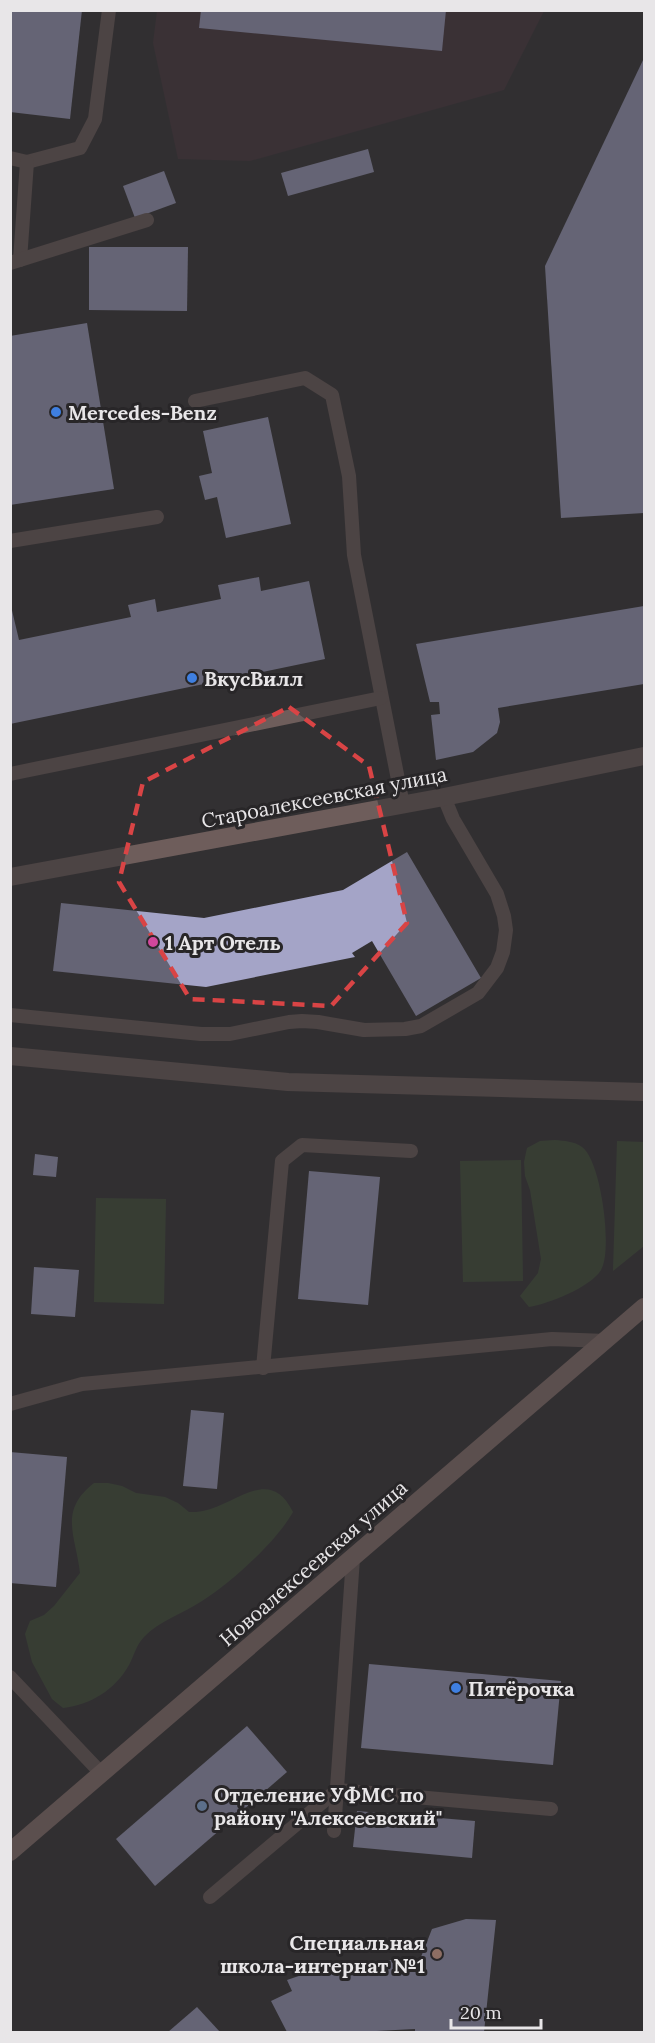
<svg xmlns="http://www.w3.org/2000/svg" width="655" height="2043" font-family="Lora,serif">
	<rect width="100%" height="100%" fill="#323032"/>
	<path fill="#45333b" d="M157,11H544L504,90L250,161L178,159L153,43Z"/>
	<g fill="#3f4f37">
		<path d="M555,1140C564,1141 574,1141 582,1147C601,1160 613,1250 601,1270C591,1287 548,1304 529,1307L520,1296L538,1273L541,1259L530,1190L525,1176L524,1162L527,1148L540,1141Z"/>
		<path d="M617,1141L644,1142V1246L613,1271Z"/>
		<path d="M521,1160L523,1281L463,1282L460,1161Z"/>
		<path d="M96,1198L166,1199L164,1304L94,1302Z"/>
		<path d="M94,1483H108L122,1486L136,1493L165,1497L178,1503L189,1512C194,1512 199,1512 203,1511C237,1504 270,1465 293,1512C277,1541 231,1583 202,1601C184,1613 159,1621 144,1637C136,1645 134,1656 129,1665C115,1690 90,1705 63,1708L52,1699L32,1662L25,1634L30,1621L44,1615L54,1606L80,1573C76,1536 58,1511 94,1483Z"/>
	</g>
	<g fill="#a4a4c7">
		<path d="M10,10H82L70,119L10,112Z"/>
		<path d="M201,10H446L442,51L199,28Z"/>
		<path d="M644,58V513L561,518L545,266Z"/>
		<path d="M368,149L374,172L288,196L281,173Z"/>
		<path d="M164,171L176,203L135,218L123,186Z"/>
		<path d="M89,247H188L187,311L89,310Z"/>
		<path d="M87,323L114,489L10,505V336Z"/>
		<path d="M268,417L291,524L226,538L217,497L205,500L199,476L212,473L203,431Z"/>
		<path d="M259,577L261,591L309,581L325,659L10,724V602L19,640L131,617L128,605L155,599L157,612L221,599L218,585Z"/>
		<path d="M644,606V684L498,708L500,722L497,733L473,752L436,760L431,715L440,714L439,702H430L416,644Z"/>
		<path d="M407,852L481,978L416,1016L372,941L352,953L355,957L206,987L53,971L61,903L204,918L343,890Z"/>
		<path d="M35,1154L58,1157L56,1177L33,1175Z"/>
		<path d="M309,1171L380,1177L368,1305L298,1299Z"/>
		<path d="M34,1267L79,1270L75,1317L31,1314Z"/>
		<path d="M191,1410L224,1413L217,1489L183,1486Z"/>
		<path d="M10,1452L67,1457L56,1587L10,1583Z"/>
		<path d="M369,1664L561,1681L553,1765L361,1748Z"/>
		<path d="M247,1726L287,1772L155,1886L116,1839Z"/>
		<path d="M357,1811L475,1821L472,1858L353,1847Z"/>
		<path d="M466,1919L496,1920L484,2032H415V2029L357,2032H287L271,2001L292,1991L287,1980L337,1963L392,1960L419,1962L432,1929Z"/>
		<path d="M197,2007L220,2032H168Z"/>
	</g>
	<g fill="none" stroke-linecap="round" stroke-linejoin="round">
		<g stroke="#6e5d5b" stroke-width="14">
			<path d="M10,158L27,162L80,148L95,119L109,10"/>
			<path d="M20,260L27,162"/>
			<path d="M10,263L147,220"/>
			<path d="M195,401L305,378L332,395L349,476L354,555L403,805"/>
			<path d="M10,541L157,517"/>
			<path d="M10,774L381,698"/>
			<path d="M10,1015L201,1034H230L289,1022L302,1021L318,1022L364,1030L405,1029L421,1026L478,993L497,968L503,952L506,930L504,916L497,894L453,819L444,797"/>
			<path d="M263,1368L282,1161L302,1145L411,1151"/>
			<path d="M10,1404L82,1384L552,1339L606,1341"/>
			<path d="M10,1677L101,1773"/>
			<path d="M334,1831L353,1558"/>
			<path d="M210,1897L337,1790L551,1809"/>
		</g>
		<g stroke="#6e5d5b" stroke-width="18">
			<path d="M10,877L444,797L644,756"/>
			<path d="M10,1056L288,1082L644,1092"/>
		</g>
		<path stroke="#8f7571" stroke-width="18" d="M10,1852L644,1307"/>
	</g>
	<path d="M0 0H655V2043H0ZM289,707L369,766L407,923L331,1006L190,999L119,882L143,782Z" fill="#323032" fill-opacity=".55" fill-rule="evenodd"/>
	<path fill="none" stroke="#d94445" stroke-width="4.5" stroke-dasharray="12 8" stroke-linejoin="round" d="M289,707L369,766L407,923L331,1006L190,999L119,882L143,782Z"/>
	<g fill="#3f7fe0" stroke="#282628" stroke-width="2">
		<circle cx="56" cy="412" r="6"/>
		<circle cx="192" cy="678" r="6"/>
		<circle cx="456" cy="1688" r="6"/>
	</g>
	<circle fill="#d1479c" stroke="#282628" stroke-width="2" cx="153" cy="942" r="6"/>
	<circle fill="#5c6f8a" stroke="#282628" stroke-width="2" cx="202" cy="1806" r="6"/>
	<circle fill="#8d6e63" stroke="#282628" stroke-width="2" cx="437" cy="1954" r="6"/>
	<g text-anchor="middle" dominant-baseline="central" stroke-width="6" stroke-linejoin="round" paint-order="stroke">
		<g font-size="20" font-weight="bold" fill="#e8e6e8" stroke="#282628" text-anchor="start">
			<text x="68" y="412">Mercedes-Benz</text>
			<text x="204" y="678">ВкусВилл</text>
			<text x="165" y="942">1 Арт Отель</text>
			<text x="468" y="1688">Пятёрочка</text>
			<text x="214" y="1794">Отделение УФМС по<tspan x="214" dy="23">району "Алексеевский"</tspan></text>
			<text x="425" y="1942" text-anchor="end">Специальная<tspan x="425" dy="23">школа-интернат №1</tspan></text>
		</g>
		<g font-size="20" fill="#e8e6e8" stroke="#282628">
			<text transform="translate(324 797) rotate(-11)">Староалексеевская улица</text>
			<text transform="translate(313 1563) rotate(-41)">Новоалексеевская улица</text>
		</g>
	</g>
	<rect width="655" height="2043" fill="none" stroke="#e8e6e8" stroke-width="24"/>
	<path d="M451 2019v9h90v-9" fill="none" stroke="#e8e6e8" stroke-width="3"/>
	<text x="460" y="2019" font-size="18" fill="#e8e6e8" stroke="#282628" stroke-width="4.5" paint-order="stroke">20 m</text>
</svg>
